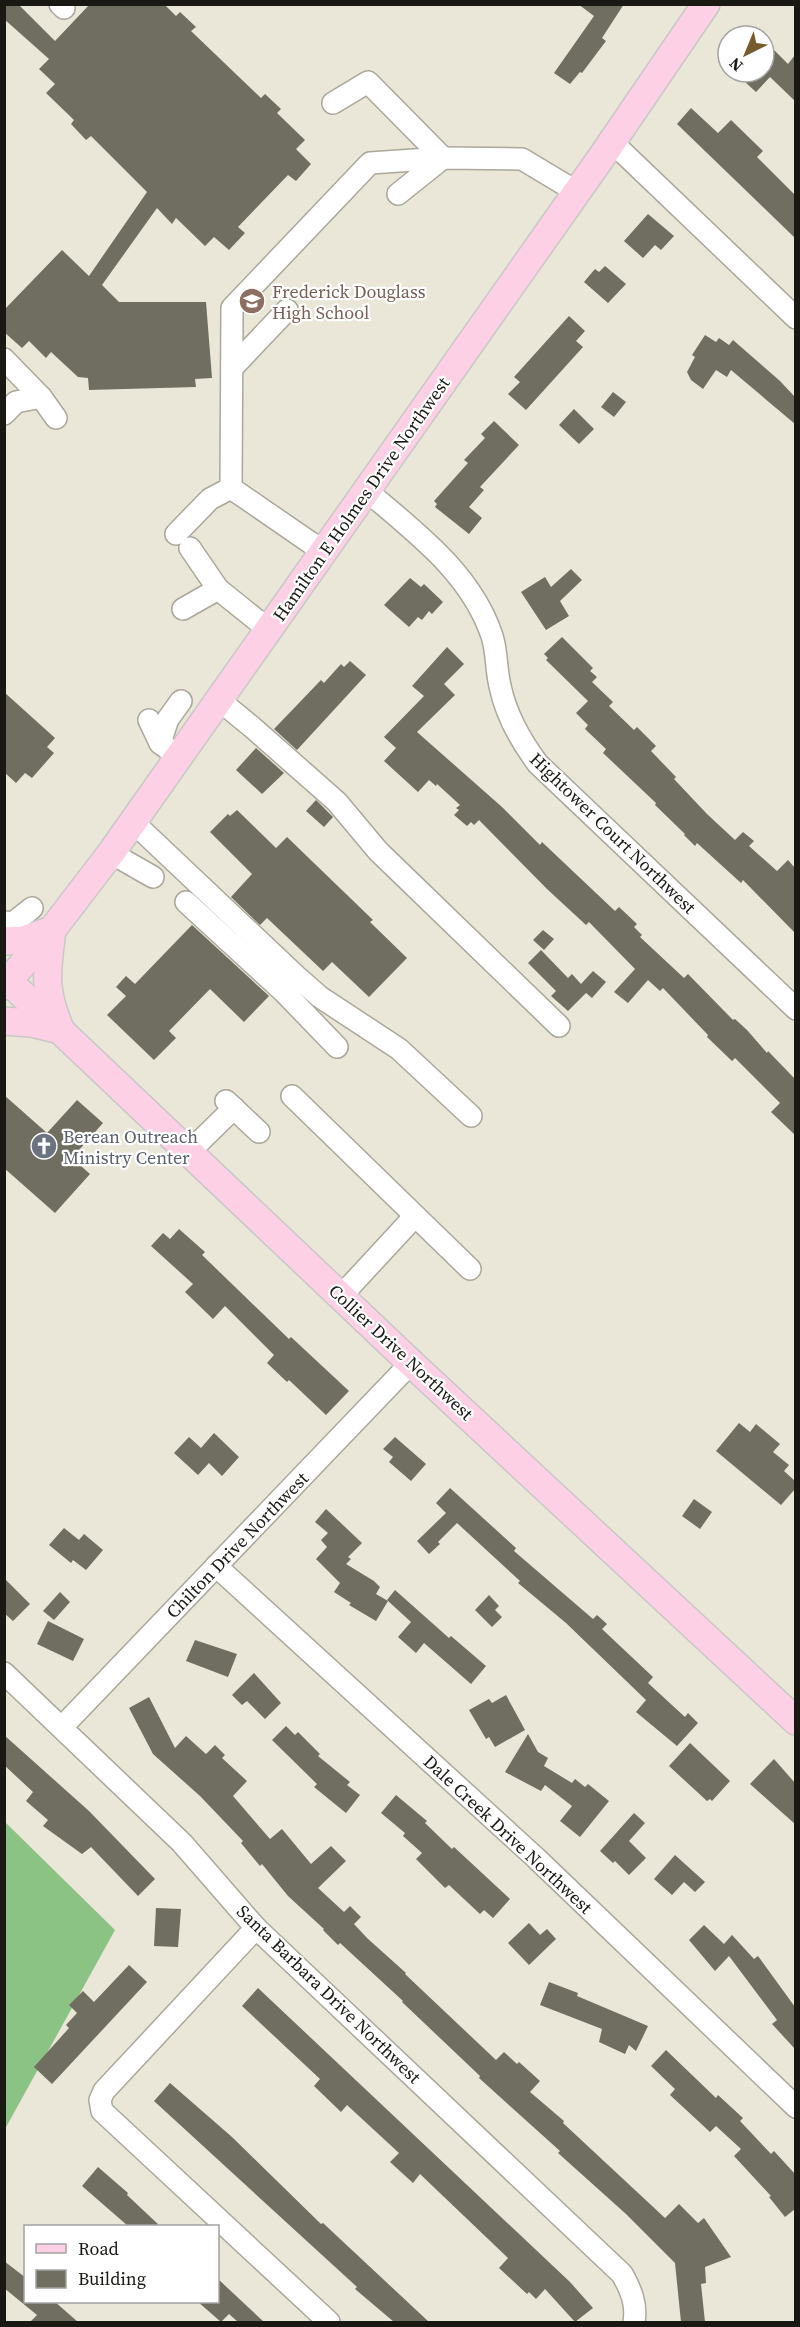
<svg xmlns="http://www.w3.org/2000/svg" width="800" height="2327" font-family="'Source Serif 4',serif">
	<rect width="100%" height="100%" fill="#eae7d9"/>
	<path fill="#8bc384" d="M5,1822L115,1930L5,2129Z"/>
	<g fill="#706d61">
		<path d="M4,4H18L55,41L90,4H164L176,16L180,12L196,27L191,31L261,98L265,94L281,109L277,113L305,140L296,149L311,164L296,181L288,175L238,227L245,233L229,250L214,237L205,246L176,218L172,224L157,208L102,285L119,302H206L212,378L195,379L196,387L89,390L88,378L78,377L51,352L46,358L29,341L22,348L4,332V310L62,250L89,276L147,192L91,136L86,140L71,124L74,120L46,93L55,84L39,69L49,59L4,19Z"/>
		<path d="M578,4H624L602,38L606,41L582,73L580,72L570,84L554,73L594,16Z"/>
		<path d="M764,40L788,64L795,55V101L770,77L756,92L745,82L755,72H765Z"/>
		<path d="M691,108L718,133L731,120L763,151L757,157L795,195V238L677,124Z"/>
		<path d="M648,214L674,236L661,250L655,245L643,258L624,241Z"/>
		<path d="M605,266L626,284L608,303L584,282L595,269L599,272Z"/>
		<path d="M569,316L585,331L576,341L583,347L526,410L508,394L520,382L514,377Z"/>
		<path d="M705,335L716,342L719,338L729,345L733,340L780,381L795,397V424L731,370L727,377L716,370L703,389L691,380L687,372L695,357L692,355Z"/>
		<path d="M613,392L626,402L614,417L601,407Z"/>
		<path d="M574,409L594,429L579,444L559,425Z"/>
		<path d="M494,421L519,445L480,487L484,490L469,507L482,518L469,534L435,507L437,504L434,501L468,463L464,460L485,438L481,434Z"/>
		<path d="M571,569L582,580L560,601L569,616L546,630L521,592L545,577L551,587Z"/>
		<path d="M410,578L421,587L424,584L443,602L432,614L429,611L422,620L418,617L409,627L384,605Z"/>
		<path d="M562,637L593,668L590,671L597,677L592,682L613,702L609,706L634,730L637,727L656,746L651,751L676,777L674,779L707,814L735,840L743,832L754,841L749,846L777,871L788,860L795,868V933L743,880L741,883L697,843L695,846L684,835L685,834L655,805L656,803L603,753L606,749L585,729L588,725L576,713L588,701L546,660L548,658L544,654Z"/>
		<path d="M447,647L464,664L444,684L455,695L417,732L502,807L540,845L542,842L615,911L619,907L637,924L634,927L642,935L640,937L684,978L688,974L733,1020L735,1019L747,1030L767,1053L768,1051L795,1079V1135L771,1112L780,1103L735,1058L732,1061L707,1037L708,1035L663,988L660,991L648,980L628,1003L614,992L635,969L589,922L586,925L547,889L479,820L474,825L471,822L467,826L454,815L459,810L456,808L460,805L437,784L436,786L429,780L418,792L384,761L396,748L384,737L424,696L412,686Z"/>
		<path d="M350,661L366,675L297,750L274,729L321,680L324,683L341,664L344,667Z"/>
		<path d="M4,692L55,738L47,747L54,753L32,778L25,773L16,783L4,772Z"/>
		<path d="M256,748L284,773L262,794L236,770Z"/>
		<path d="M316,800L333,817L324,827L306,811Z"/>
		<path d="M237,810L276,848L287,837L373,920L370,922L407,958L369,997L332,962L323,971L267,918L260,925L231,897L252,874L210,832L228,814L230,816Z"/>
		<path d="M192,925L269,996L244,1022L210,989L169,1031L176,1038L154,1060L107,1015L126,996L116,987L126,976L135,984Z"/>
		<path d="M543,930L554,939L544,950L533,940Z"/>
		<path d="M541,950L568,978L572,974L581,984L593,971L606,982L592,998L586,993L568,1011L551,996L556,991L528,963Z"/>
		<path d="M4,1095L47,1133L77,1100L103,1123L72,1158L90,1174L55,1213L4,1168Z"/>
		<path d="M179,1229L205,1252L202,1255L289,1339L291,1337L349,1391L326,1415L289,1380L287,1382L267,1363L274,1355L225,1306L213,1319L185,1292L193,1284L151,1246L163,1233L170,1239Z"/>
		<path d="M739,1423L750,1432L756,1424L780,1444L773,1452L789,1465L784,1471L795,1481V1489L781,1505L716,1451Z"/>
		<path d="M214,1433L239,1457L222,1476L209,1463L198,1475L174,1453L189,1437L201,1448Z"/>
		<path d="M395,1437L426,1464L411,1481L389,1462L393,1457L383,1449Z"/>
		<path d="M450,1488L516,1548L514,1551L593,1619L597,1615L607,1624L602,1629L653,1677L648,1683L685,1717L688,1713L698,1723L677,1746L636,1712L646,1700L566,1623L518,1583L520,1581L457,1523L438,1542L440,1544L429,1554L417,1541L446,1513L436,1503Z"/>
		<path d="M694,1499L712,1512L700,1529L682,1516Z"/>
		<path d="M326,1509L362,1543L348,1557L351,1559L346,1564L374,1581L380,1587L376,1594L388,1601L376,1621L349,1605L351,1603L334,1592L340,1583L316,1559L327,1547L321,1540L328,1533L315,1522Z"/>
		<path d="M64,1528L79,1540L84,1534L103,1550L86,1570L73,1560L71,1563L49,1545Z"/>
		<path d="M4,1578L30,1604L13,1621L4,1613Z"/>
		<path d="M395,1590L449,1638L451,1636L486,1666L471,1684L424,1643L416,1653L398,1637L411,1622L387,1600Z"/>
		<path d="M60,1592L70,1602L54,1620L43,1611Z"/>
		<path d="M489,1595L499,1606L495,1610L502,1617L492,1627L475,1610Z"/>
		<path d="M48,1621L84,1639L73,1661L37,1644Z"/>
		<path d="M195,1640L237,1654L228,1677L186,1661Z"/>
		<path d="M254,1673L281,1703L265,1719L247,1701L242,1705L232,1695Z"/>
		<path d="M506,1695L525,1730L495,1747L489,1737L486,1739L469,1710L489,1699L492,1703Z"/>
		<path d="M149,1697L175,1748L186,1736L206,1754L215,1745L225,1755L222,1758L247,1781L233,1796L270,1839L282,1829L311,1864L331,1846L346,1861L318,1888L344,1912L350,1906L361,1917L354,1924L367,1938L406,1973L405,1974L496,2060L504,2052L517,2064L519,2062L540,2081L530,2092L564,2121L563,2123L665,2218L679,2204L698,2223L704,2218L731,2257L705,2267L706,2283L701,2284L705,2322H681L675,2263L626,2214L558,2153L560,2151L479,2078L480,2076L402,2002L403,2001L340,1943L338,1945L323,1930L324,1929L288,1896L262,1864L260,1866L241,1843L243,1841L200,1796L153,1754L129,1708Z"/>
		<path d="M286,1726L295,1735L298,1732L320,1754L318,1756L350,1782L347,1785L360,1795L346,1813L314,1787L317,1784L272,1740Z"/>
		<path d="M528,1734L538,1752L548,1758L544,1766L572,1783L575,1779L585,1787L588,1784L609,1801L580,1837L560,1821L572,1806L545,1785L541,1791L505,1772Z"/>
		<path d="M4,1735L89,1811L155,1879L138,1896L91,1847L82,1854L43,1826L48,1820L26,1801L33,1792L4,1765Z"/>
		<path d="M690,1743L730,1781L712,1801L710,1799L707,1801L669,1766Z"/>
		<path d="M774,1759L795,1783V1824L750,1784Z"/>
		<path d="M396,1795L427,1821L425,1823L452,1849L454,1847L510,1899L493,1918L484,1910L480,1914L449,1885L445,1888L416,1859L422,1853L403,1836L405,1833L381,1813Z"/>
		<path d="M634,1813L645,1823L629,1841L646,1858L629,1875L615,1861L613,1863L600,1851Z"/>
		<path d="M675,1855L705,1882L695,1892L684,1882L672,1895L654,1879Z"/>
		<path d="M156,1908L181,1909L178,1947L154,1946Z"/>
		<path d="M529,1923L540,1935L547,1929L556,1939L529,1965L508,1943Z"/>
		<path d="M704,1925L724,1944L732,1935L754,1959L758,1956L795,2007V2049L772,2024L777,2020L729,1956L715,1971L689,1940Z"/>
		<path d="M129,1965L147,1982L52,2084L34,2067L69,2028L66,2025L77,2013L69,2005L83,1991L94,2002Z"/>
		<path d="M549,1982L578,1993L577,1996L648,2026L636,2051L629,2045L625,2054L599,2042L602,2029L540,2005Z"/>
		<path d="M258,1988L570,2282L593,2308L575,2322L545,2289L536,2299L529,2292L527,2294L499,2268L508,2258L420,2174L413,2183L390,2162L399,2153L347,2105L341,2112L314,2086L320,2079L242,2006Z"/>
		<path d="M666,2050L716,2098L718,2095L743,2118L740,2121L771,2154L774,2151L795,2174V2209L785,2217L769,2197L771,2196L734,2156L741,2149L716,2126L710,2132L670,2095L675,2089L651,2066Z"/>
		<path d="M170,2083L232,2137L321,2224L323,2223L429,2322H394L355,2289L357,2287L154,2101Z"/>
		<path d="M98,2167L128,2193L127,2195L160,2226H128L82,2186Z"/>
		<path d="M4,2261L26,2278V2301H54L78,2322H30L37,2315L4,2288Z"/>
		<path d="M218,2279L264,2322H238L229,2314L221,2322L197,2301H218Z"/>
	</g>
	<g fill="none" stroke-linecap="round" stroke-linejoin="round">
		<defs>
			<g id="minor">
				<path d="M60,4L64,8"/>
				<path d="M333,103L368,82L443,158"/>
				<path d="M612,142L796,318"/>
				<path d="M398,194L443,158"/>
				<path d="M4,359L41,397L56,418"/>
				<path d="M233,367L287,310"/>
				<path d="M4,414L16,402L41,397"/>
				<path d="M367,491C415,532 471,573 492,636C497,651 496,670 500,686C506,715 520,740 538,764L796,1009"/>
				<path d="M176,534L210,499L231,488"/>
				<path d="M190,548L218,589L269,630"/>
				<path d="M324,552L231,488L232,308L370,163L443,158L522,159L577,192"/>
				<path d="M183,609L218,589"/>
				<path d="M219,700L252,727L337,802L378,851L559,1026"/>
				<path d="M149,720L160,743L179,757"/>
				<path d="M160,743L168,719L181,701"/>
				<path d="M133,822L296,976L320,997L399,1049L471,1116"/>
				<path d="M111,853L153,877"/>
				<path d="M186,902L284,992L337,1047"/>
				<path d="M4,922L13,923L32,908"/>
				<path d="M292,1096L470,1269"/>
				<path d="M226,1101L259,1132"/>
				<path d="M189,1152L234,1108"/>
				<path d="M341,1296L415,1216"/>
				<path d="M216,1566L536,1858L796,2107"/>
				<path d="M4,1673L182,1843L256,1928L622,2274C631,2290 637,2304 634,2322"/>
				<path d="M62,1727L411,1363"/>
				<path d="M256,1928L104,2091L100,2100L102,2111L329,2322"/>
			</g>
			<g id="major">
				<path d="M52,930C47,970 43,988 59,1026"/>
				<path d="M4,941L24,940L52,930"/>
				<path d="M4,977L411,1363L796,1721"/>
				<path d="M4,986L52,930L111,853L603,155L706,4"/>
				<path d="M4,1021L31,1023L60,1030"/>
			</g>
		</defs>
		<use href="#minor" stroke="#aba89b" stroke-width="24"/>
		<use href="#major" stroke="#c8c8c6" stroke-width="30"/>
		<use href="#minor" stroke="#fff" stroke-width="21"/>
		<use href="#major" stroke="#fdd0e5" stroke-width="27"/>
	</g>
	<defs>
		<symbol id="school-disc" viewBox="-11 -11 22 22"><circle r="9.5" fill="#8d6e63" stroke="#fff"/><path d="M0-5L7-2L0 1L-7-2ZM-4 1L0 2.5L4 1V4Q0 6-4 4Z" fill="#fff"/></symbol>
		<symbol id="church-disc" viewBox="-11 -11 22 22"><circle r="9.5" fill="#6b7280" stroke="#fff"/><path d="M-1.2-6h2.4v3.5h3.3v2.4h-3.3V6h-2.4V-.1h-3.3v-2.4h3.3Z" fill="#fff"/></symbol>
	</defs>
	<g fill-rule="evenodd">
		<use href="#school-disc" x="237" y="286" width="30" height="30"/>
		<use href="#church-disc" x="29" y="1131" width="30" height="30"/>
	</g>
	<g text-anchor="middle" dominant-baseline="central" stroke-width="4.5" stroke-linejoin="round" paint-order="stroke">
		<g font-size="18" fill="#785e54" stroke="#fff" text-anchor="start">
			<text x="272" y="291">Frederick Douglass<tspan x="272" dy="21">High School</tspan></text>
		</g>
		<g font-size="18" fill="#191813" stroke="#fff">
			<text transform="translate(361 499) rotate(-55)">Hamilton E Holmes Drive Northwest</text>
			<text transform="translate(613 833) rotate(44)">Hightower Court Northwest</text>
			<text transform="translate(401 1352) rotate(43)">Collier Drive Northwest</text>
			<text transform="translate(237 1545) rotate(-46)">Chilton Drive Northwest</text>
			<text transform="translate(508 1834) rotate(43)">Dale Creek Drive Northwest</text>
			<text transform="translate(329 1994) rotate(44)">Santa Barbara Drive Northwest</text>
		</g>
		<g font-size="18" fill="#5b616d" stroke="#fff" text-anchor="start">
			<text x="63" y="1136">Berean Outreach<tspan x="63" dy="21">Ministry Center</tspan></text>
		</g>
	</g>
	<rect width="800" height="2327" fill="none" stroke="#191813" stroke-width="12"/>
	<rect x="24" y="2225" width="195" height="78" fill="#ffffff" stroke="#a3a3a1" stroke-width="1.5"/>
	<rect x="36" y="2244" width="30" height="9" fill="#fdd0e5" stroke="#a3a3a1" stroke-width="1.5"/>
	<text x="78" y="2255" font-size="18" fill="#191813">Road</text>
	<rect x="36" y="2270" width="30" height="18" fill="#706d61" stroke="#a3a3a1" stroke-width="1.5"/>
	<text x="78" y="2285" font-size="18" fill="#191813">Building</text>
	<g transform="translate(746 54) rotate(223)"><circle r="28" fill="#ffffff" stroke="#a3a3a1" stroke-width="1.5"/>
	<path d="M0-4.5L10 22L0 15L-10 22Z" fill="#765b2d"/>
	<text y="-9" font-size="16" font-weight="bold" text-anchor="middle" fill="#191813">N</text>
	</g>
</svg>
